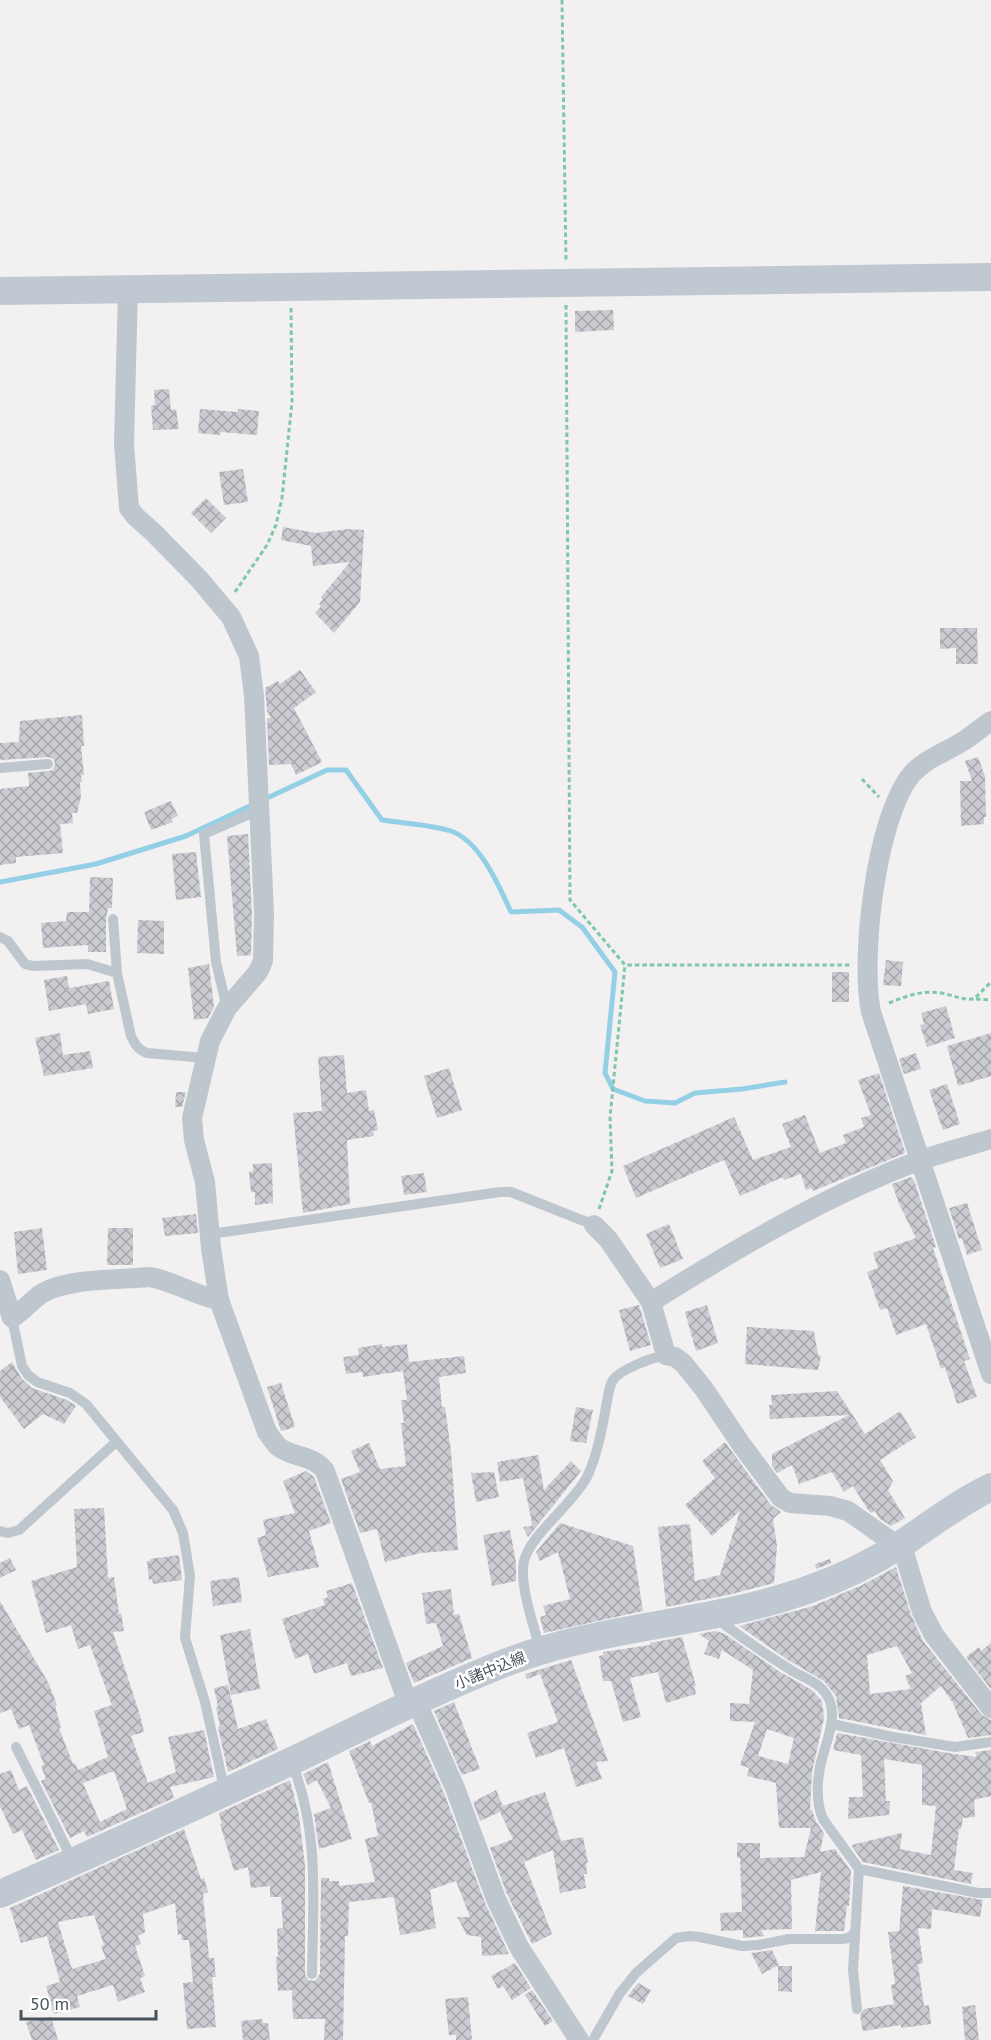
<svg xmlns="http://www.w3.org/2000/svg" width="991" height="2040" font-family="'PT Sans','Noto Sans JP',sans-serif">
	<defs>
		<pattern id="building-cross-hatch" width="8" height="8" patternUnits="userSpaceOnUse" patternTransform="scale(1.5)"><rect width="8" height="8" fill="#cbccd2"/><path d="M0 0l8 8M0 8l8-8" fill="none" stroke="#a7a8ae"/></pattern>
	</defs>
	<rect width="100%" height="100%" fill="#f2f0f0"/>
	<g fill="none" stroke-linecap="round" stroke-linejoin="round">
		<g stroke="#93d0e6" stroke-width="5">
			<path d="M263,800L327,770H346L382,820C401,823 434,825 451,831C480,841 499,886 511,912L559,910L582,927L615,972L605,1073L613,1089L645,1101L675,1103L695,1093L742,1089L785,1082"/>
			<path d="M0,882L96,864L186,836L254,804"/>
		</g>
	</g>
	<g fill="url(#building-cross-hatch)" fill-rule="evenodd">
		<path d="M613,310L614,330L575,332V311Z"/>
		<path d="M169,389L171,410L176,409L179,429L153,430L151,406L155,405L154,390Z"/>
		<path d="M200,409L238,412V409L259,411L257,435L221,432L220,435L198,433Z"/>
		<path d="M243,469L248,502L224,505L219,472Z"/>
		<path d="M206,498L226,518L211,533L191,513Z"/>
		<path d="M283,527L316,533L348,529L364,530L360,602L334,633L315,613L321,606L319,604L323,599L321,597L350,562L313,566L311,546L281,540Z"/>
		<path d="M940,628H977L978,664H956V648L940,649Z"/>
		<path d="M300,670L316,692L294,708L322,762L296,775L291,764L269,765L267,718H271L267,711L265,688L278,681L280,684Z"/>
		<path d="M82,715L84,746H81L84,775H81L82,782H80L81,797L77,813H72L73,823L60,824L63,853L16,857V863L0,865V789L29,786L28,773L49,771L53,770L55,764L54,759L48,757L0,760V743L19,742L20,721Z"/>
		<path d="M978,757L985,776L986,817H984V824L961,826L960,781H972L965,761Z"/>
		<path d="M171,801L178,816L171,819L173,822L151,830L144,812Z"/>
		<path d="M248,834L252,913L251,955L237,956L227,836Z"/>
		<path d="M196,852L201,897L176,900L172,854Z"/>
		<path d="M90,877L113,878L112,908H108L106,919V952H88V945L43,948L41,923L66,921L67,912H89Z"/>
		<path d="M138,920L164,921V954L137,953Z"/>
		<path d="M886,960L903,962L901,986L883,985Z"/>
		<path d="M209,964L214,1007L208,1018L194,1020L188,968Z"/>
		<rect x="832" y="972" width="17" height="30"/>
		<path d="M67,976L69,988L109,981L114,1009L88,1014L86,1004L49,1011L44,980Z"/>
		<path d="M946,1006L955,1038L927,1047L920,1025L924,1024L921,1013Z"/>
		<path d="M60,1033L63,1055L90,1051L93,1068L44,1076L35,1038Z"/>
		<path d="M991,1033V1076L958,1086L947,1046Z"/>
		<path d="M916,1053L921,1069L904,1074L899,1059Z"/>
		<path d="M344,1055L347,1093L366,1090L369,1111L374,1110L378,1130L373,1131L374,1136L347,1140L350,1204L303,1213L293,1113L322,1111L318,1057Z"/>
		<path d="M449,1068L462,1110L437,1118L424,1076Z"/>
		<path d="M879,1073L905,1152L903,1154L813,1191L811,1188L806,1190L801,1174L784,1180L783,1177L740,1196L724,1160L636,1198L623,1166L734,1117L753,1160L791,1147L782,1124L805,1115L820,1153L846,1143L843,1135L864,1127L861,1118L871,1115L858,1080Z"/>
		<path d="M947,1084L960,1124L943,1130L929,1090Z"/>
		<path d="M176,1092H186L182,1107H175Z"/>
		<path d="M272,1163L273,1203L255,1205V1192H251L249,1172L253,1171V1164Z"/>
		<path d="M424,1173L427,1192L404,1195L401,1176Z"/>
		<path d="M911,1177L914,1180L936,1247L933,1248L970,1359L964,1361L977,1397L957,1404L945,1367L941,1369L926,1324L896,1335L887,1308L880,1310L867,1272L878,1268L873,1253L916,1238L900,1206L892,1184Z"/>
		<path d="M967,1203L982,1250L967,1255L962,1238L959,1239L949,1208Z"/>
		<path d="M196,1214L198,1233L165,1236L162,1218Z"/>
		<path d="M669,1224L683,1259L660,1268L646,1234Z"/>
		<path d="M42,1228L47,1270L18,1274L14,1232Z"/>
		<path d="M108,1228H133V1265H107Z"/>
		<path d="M639,1305L651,1345L630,1351L619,1310Z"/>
		<path d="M707,1305L718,1343L696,1351L685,1312Z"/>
		<path d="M747,1327L814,1331L818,1355L821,1356L818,1370L745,1364Z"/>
		<path d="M382,1344V1347L407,1344L409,1362L464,1356L466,1373L439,1377L442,1407H445L451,1451L458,1550L421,1553L385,1562L377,1529L360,1533L341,1479L360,1472L351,1451L369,1443L380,1469L406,1466L401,1423H404L401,1400H407L403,1371L363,1377L362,1372L346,1374L343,1357L359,1355L358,1348Z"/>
		<path d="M12,1362L22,1379L32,1388L67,1400L76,1406L64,1424L43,1414L24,1429L0,1397V1371Z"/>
		<path d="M281,1383L295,1427L281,1431L267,1387Z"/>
		<path d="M837,1391L865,1434L900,1411L916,1437L880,1460L893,1481L888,1490L905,1518L891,1526L879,1518L875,1511L871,1513L868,1510L853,1486L844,1492L832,1472L799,1484L792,1465L777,1473L772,1466V1454L849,1415L770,1419L769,1405H772L771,1395Z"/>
		<path d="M576,1407L593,1410L586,1443L570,1441Z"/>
		<path d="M725,1442L771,1505L781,1512L773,1519L777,1546L774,1583L728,1595L666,1607L658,1527L690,1524L695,1581L720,1575L740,1511L712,1536L685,1505L715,1478L702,1461Z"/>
		<path d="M538,1455L544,1490L571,1461L581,1471L528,1537L523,1527L531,1526L532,1523L523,1478L500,1482L497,1462Z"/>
		<path d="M306,1471L314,1477L331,1523L309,1531L319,1567L268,1577L257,1538L266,1535L263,1520L295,1513L283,1481Z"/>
		<path d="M494,1472L499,1497L476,1502L471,1473Z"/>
		<path d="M104,1508L108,1578L114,1577L119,1614L121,1613L124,1631L113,1632L140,1715L144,1732L131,1736L148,1783L176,1772L168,1737L204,1730L214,1777L170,1787L174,1798L87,1837L84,1831L70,1838L41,1781L46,1779L41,1766L44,1765L29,1725L19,1729L11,1709L0,1713V1601L48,1682L57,1705L55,1706L61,1727L59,1728L73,1764L75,1763L78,1770L108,1757L94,1711L112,1705L90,1645L78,1649L71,1625L46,1633L31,1581L77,1567L74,1509ZM114,1771L127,1809L100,1822L83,1783Z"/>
		<path d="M560,1523L633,1546L643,1611L544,1633L540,1617L546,1615L543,1606L570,1599L558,1552L540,1561L536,1552Z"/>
		<path d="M510,1530L516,1563V1581L492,1586L483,1535Z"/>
		<path d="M179,1555L182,1580L153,1584L152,1579L149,1580L147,1561H150V1559Z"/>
		<path d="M10,1558L16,1570L0,1578V1563Z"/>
		<path d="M830,1559L831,1563L816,1569L815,1564Z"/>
		<path d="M896,1567L911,1615L923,1641L982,1715L991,1720V1735L968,1738L953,1703L941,1686L921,1703L926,1735L839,1718L836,1696L824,1681L788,1660L739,1626L813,1606L862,1585ZM897,1646L912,1673L905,1676L911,1689L870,1694L867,1655Z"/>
		<path d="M239,1577L242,1602L213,1606L210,1581Z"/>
		<path d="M352,1583L383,1668L351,1676L347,1663L314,1674L308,1654L295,1659L282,1619L325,1605L323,1599L328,1597L326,1591Z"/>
		<path d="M451,1589L454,1615L459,1614L472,1658L414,1683L406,1663L443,1646L436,1623L426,1624L422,1593Z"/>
		<path d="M250,1629L260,1689L231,1695L220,1635Z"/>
		<path d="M715,1631L725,1634L780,1672L812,1690L822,1701L824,1718L812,1772L810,1810H812L816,1822L824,1833L820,1852L835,1849L851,1871L849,1906H847L844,1931H815L821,1872L791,1880L792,1929L761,1930L764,1936L743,1938V1930L721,1931L720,1913L742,1912L740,1858H737V1843H760V1858L804,1857L811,1828H779L776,1783L747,1776L749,1768L740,1765L755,1722L730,1721V1703L749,1704L753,1670L722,1650L719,1659L704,1654L709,1641L699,1634ZM767,1729L794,1738L788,1764L758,1756Z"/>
		<path d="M682,1637L696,1686H694L696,1694L666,1703L658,1672L630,1678L641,1717L623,1722L611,1681H603L599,1656L604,1655L603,1652L650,1645V1643Z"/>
		<path d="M991,1643V1689L966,1657L979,1647L981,1651Z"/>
		<path d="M571,1660L608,1761L596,1762L602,1779L576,1787L564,1748L536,1758L527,1733L558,1722L540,1674L527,1679L525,1674Z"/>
		<path d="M228,1685L238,1729L266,1719L278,1749L228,1772L218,1727L220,1726L216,1707H218L214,1688Z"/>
		<path d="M454,1702L480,1769L462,1775L434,1711Z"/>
		<path d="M413,1724L444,1793L485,1903L509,1954L482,1956L481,1937L467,1935L457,1917H470L456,1881L430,1890L436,1928L418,1932L400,1935L394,1897L349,1902L348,1936H345L343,2040H324L325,2019H293L292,1990L278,1991L276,1957H278L277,1929L283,1928L281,1897H270V1886L251,1888L248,1867L234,1871L220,1824H222L219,1813L290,1780L299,1815L305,1866V1974L308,1980L315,1981L320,1974L321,1878H329V1881H339V1886L375,1882L365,1839L378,1836L371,1802L369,1803L349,1751L370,1741L372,1746Z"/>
		<path d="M837,1733L954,1754L977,1757L975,1752L991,1750V1796L974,1800L975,1817L963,1818L961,1829H959L954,1870L973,1873L971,1884L863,1862L851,1845L902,1833L900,1849L931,1855L936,1806L922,1805V1765L884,1759L886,1801H890L889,1815L848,1819L849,1797H863L861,1755L833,1750Z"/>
		<path d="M328,1762L352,1839L319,1849L314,1814L331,1808L317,1780L308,1785L303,1774Z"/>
		<path d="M11,1770L19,1790L27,1786L59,1850L36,1860L22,1830L13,1834L0,1806V1774Z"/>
		<path d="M496,1790L503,1806L545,1792L561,1841L583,1837L588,1863H586L587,1874H584L586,1888L560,1893L553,1850L524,1862L552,1934L532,1944L507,1894L490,1848L513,1839L500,1812L480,1821L473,1802Z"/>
		<path d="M184,1829L201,1879L204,1878L208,1892L203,1894L209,1958H214L216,1977H212L216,2027L187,2029L183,1983L193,1982L189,1940H182L181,1934L178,1935L175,1903L143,1914L145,1932L138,1936L141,1944L135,1946L145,1976L140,1978L145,1992L118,2002L113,1985L77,1996L80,2007L54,2014L46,1986L60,1982L47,1936L21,1943L10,1908ZM94,1915L104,1945L101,1946L106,1959L72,1969L58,1922Z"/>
		<path d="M903,1886L983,1900L980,1917L932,1909L931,1929L918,1928L923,1963L918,1964L924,2006L929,2005L931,2024L901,2028V2025L863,2031L860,2016L864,2009L894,2004L891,1985L895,1984L888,1932L899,1931Z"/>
		<path d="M772,1950L779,1965L762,1974L751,1953Z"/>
		<path d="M515,1963L531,1988L512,2000L503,1986L498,1989L491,1976Z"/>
		<path d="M778,1966H792V1992L778,1991Z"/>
		<path d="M638,1983L651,1990L643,2004L628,1996Z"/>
		<path d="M532,1990L553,2021L545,2026L525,1995Z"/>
		<path d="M468,1997L472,2040H456V2035H449L445,1999Z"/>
		<path d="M975,2005L979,2040H965L962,2007Z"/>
		<path d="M51,2017L58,2040H32L26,2022Z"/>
		<path d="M262,2019L263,2023H268L270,2040H243L241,2021Z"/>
	</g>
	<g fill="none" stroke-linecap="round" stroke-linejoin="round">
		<g stroke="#7dc8a7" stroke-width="3" stroke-dasharray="4.5 3" stroke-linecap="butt">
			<path d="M562,0L566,262"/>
			<path d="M566,305L570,900L625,965H850"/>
			<path d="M235,592L267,545L276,525L282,498L292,402L291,308"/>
			<path d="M862,779L879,797"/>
			<path d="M976,999L991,1000"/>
			<path d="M889,1003C906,996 923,990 941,993C953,995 961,1000 974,999L991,982"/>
			<path d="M599,1209L612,1171L610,1117L625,965"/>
		</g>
		<g stroke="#bfc7ce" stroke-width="10">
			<path d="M0,768L48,764"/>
			<path d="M113,919L117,973L131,1036C135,1044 138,1050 147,1053L205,1058"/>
			<path d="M0,937L8,941L25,964L33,966L87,964L117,973"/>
			<path d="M227,1008L216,962L204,834L259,810"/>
			<path d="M211,1234L500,1192H511L594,1225"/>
			<path d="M12,1318L22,1366L28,1375L37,1382L70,1393L86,1404L173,1510L183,1533L190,1576L185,1638L205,1702L225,1792"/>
			<path d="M0,1531L8,1533L19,1530L116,1442"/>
			<path d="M717,1619C742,1638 768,1656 794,1672C803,1677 815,1681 822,1689C845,1711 822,1747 819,1773C817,1787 817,1805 823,1819L859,1869L853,1970L857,2009"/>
			<path d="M540,1650C534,1625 519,1586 524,1561C530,1535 573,1504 587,1477C597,1456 602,1429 606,1407C608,1398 608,1388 613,1380C621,1369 651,1358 666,1355"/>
			<path d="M832,1724L893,1737L955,1747L991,1742"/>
			<path d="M16,1747L72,1859"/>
			<path d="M291,1761C320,1830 313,1901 312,1974"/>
			<path d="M859,1869L978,1893H991"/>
			<path d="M593,2040L620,1993L636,1973L676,1938L690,1936L700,1937L742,1946L758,1945L789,1939H842L849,1938L854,1933"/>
		</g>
		<g stroke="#bfc7ce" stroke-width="20">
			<path d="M128,289L124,444L129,508L136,517L153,532L199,579L231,617L249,656L254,696L264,913L263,961L258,972L227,1008L210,1041L192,1118L194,1140L205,1182L211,1248L219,1300"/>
			<path d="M991,721C982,727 974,734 965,740C947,752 925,758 911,775C876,819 860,957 871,1012L991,1374"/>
			<path d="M991,1139C968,1146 944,1152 921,1160C828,1194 734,1250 651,1302L666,1355L675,1357L683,1363L704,1389L741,1444L781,1498L790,1503L830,1506L848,1511L898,1546L905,1556L922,1612L934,1635L991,1708"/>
			<path d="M594,1225L608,1239L651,1302"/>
			<path d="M0,1280L12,1318C23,1311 31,1301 41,1294C65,1278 120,1280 149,1277C173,1280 194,1296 219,1300L267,1432C271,1437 274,1443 279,1447C293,1458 314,1455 325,1471L405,1695L421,1712L455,1788L496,1899L519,1947L579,2040"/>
		</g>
		<g stroke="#c0c8d2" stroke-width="28">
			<path d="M0,291L991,277"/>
			<path d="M0,1894C99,1851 198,1805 296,1759C364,1726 432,1692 502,1664C600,1625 709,1625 807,1590C839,1579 872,1563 900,1545C930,1525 958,1503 991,1487"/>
		</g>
	</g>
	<g text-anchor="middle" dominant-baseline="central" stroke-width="5" stroke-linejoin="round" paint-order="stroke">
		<g font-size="15" fill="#49525c" stroke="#fff">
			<text transform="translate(490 1670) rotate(-22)">小諸中込線</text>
		</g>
	</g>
	<path d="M21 2010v9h135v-9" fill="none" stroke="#49525c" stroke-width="3"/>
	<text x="30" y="2010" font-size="18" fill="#49525c" stroke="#ffffff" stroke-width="4.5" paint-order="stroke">50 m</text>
</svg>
